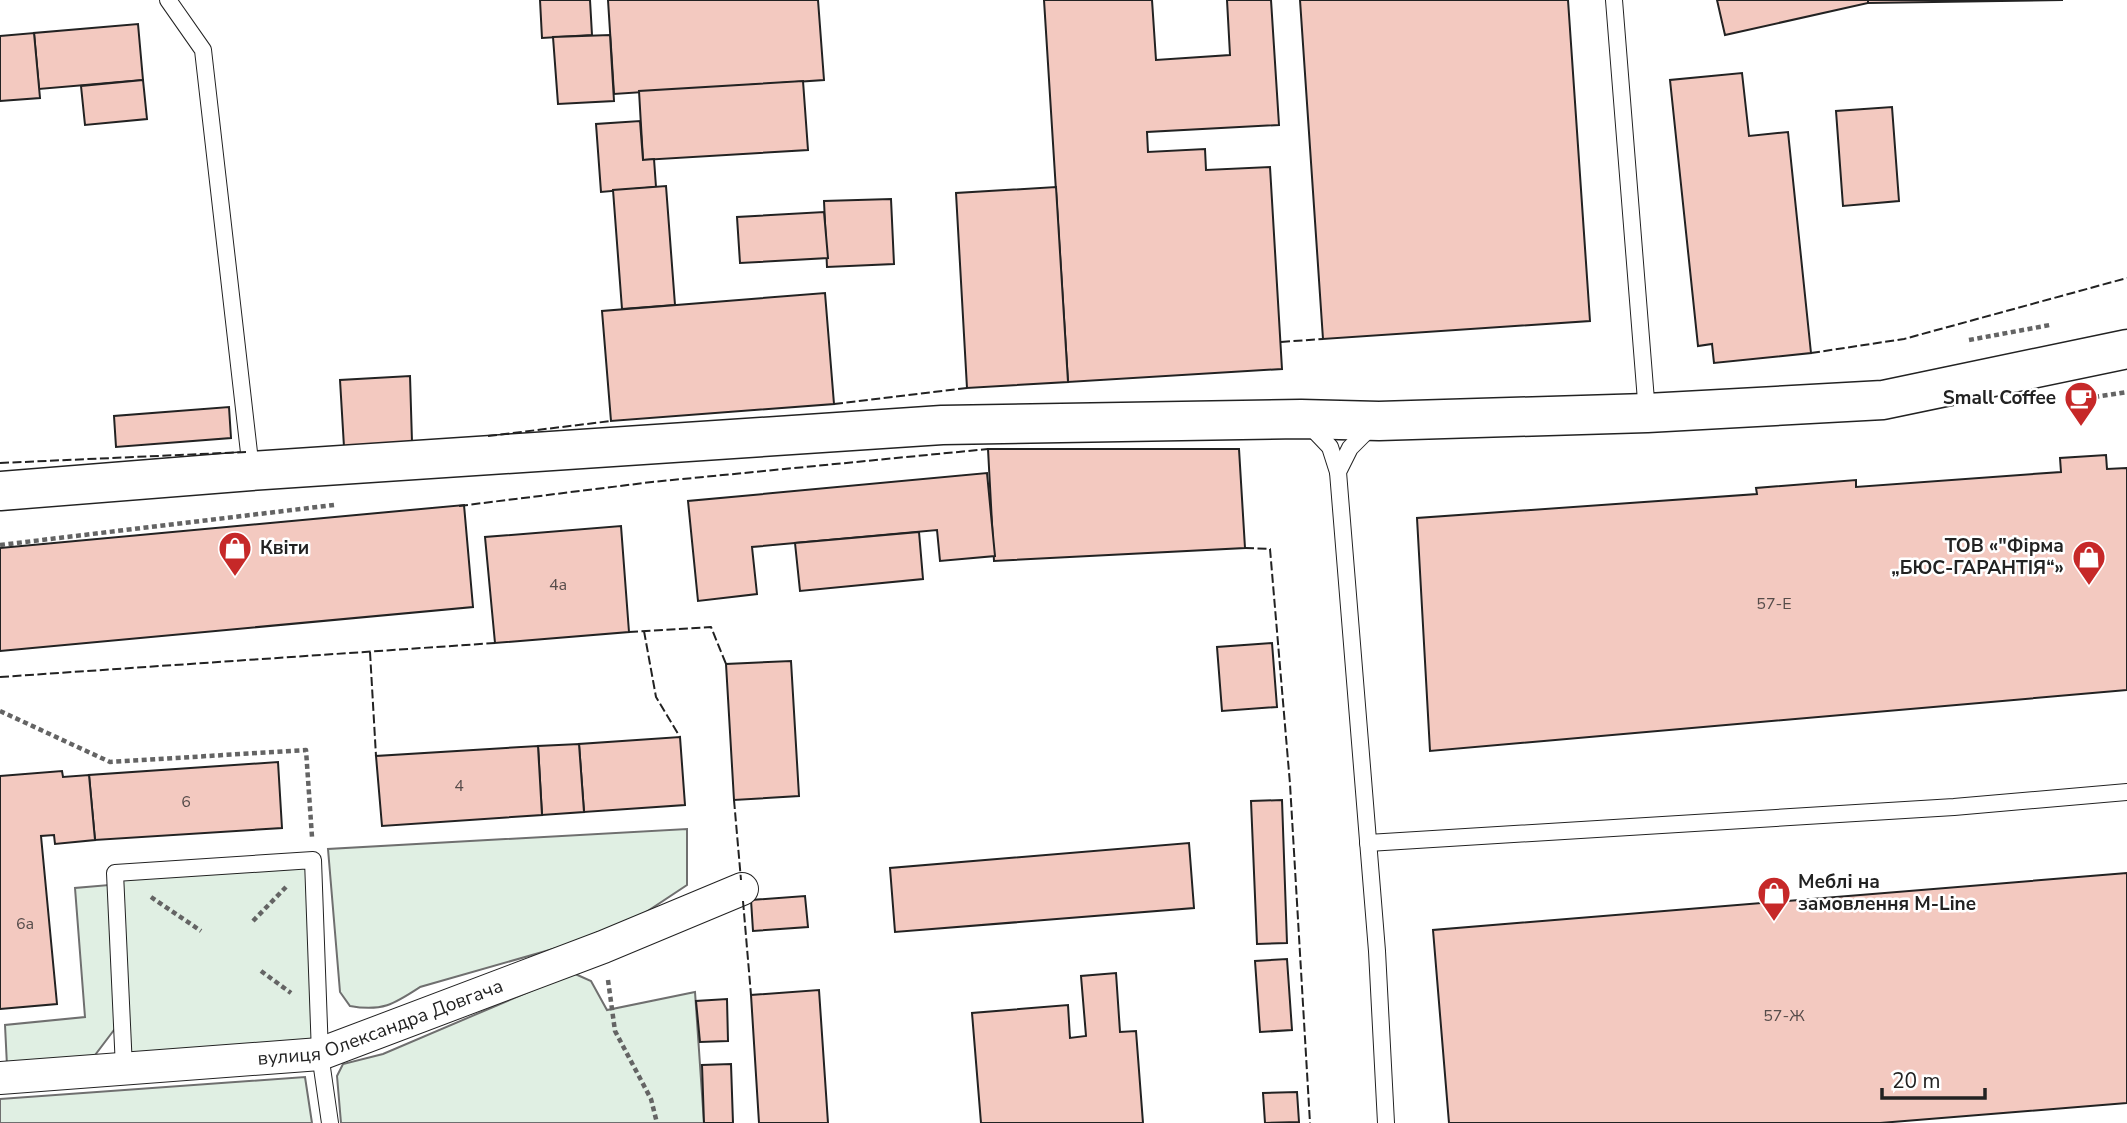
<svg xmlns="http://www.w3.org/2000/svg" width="2127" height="1123" font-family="'Nunito Sans',sans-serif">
	<rect width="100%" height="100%" fill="#fff"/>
	<g fill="#e0efe3" stroke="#6f6f6f" stroke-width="2">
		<path d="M687,829V885L631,922L602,935L420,987C394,1004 382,1012 350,1006L340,992L328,849Z"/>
		<path d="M313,860L320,1054L124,1068L115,873Z"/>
		<path d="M109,885L117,1026L92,1059L7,1066L5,1025L85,1017L75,888Z"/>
		<path d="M573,973L591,981L607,1010L695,992L704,1123H341L337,1076L343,1064L383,1054Z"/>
		<path d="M305,1077L312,1123H0V1099Z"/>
	</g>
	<g fill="#f3c9c0" stroke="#222" stroke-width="2">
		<path d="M540,0H590L592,35L542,38Z"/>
		<path d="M608,0H818L824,80L614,94Z"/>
		<path d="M1044,0H1152L1156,60L1230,55L1227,0H1271L1279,125L1147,132L1148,152L1205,149L1206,170L1270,167L1282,369L1068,382Z"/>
		<path d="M1300,0H1568L1590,321L1323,339Z"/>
		<path d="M1717,0H1868V3L1725,35Z"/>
		<path d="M1868,0H2063L1868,3Z"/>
		<path d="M138,24L143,80L39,89L34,33Z"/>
		<path d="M34,33L40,98L0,101V36Z"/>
		<path d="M610,35L614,101L558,104L553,37Z"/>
		<path d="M1742,73L1749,136L1788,132L1811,353L1714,363L1712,344L1698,346L1670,80Z"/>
		<path d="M143,80L147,119L85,125L81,86Z"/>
		<path d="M803,81L808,150L643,160L639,91Z"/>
		<path d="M1892,107L1899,201L1843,206L1836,111Z"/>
		<path d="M640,121L643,160L654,159L656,187L601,192L596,124Z"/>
		<path d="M666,186L675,305L622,309L613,190Z"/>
		<path d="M1056,187L1068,382L967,388L956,193Z"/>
		<path d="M891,199L894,264L827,267L824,201Z"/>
		<path d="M824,212L828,258L740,263L737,217Z"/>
		<path d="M825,293L834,404L611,421L602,311Z"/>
		<path d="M410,376L412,442L344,447L340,380Z"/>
		<path d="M229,407L231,438L116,447L114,416Z"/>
		<path d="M988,449H1239L1245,548L994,561Z"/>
		<path d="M2106,455L2107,469L2127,468V690L1430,751L1417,518L1757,494L1756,488L1856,480V487L2061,472L2060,458Z"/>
		<path d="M987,473L995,556L940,561L937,530L752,547L757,594L698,601L688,501Z"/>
		<path d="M464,505L473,607L0,651V548Z"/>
		<path d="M621,526L629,632L495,643L485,537Z"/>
		<path d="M919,532L923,579L800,591L795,543Z"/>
		<path d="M1272,643L1277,707L1222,711L1217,647Z"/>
		<path d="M791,661L799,796L734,800L726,664Z"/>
		<path d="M680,737L685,805L584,812L579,744Z"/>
		<path d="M579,744L584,812L542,815L538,746Z"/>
		<path d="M538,746L542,815L382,826L376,756Z"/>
		<path d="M278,762L282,828L95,840L89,775Z"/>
		<path d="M62,771L63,777L89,775L95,840L55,844L54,835L41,836L57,1004L0,1009V776Z"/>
		<path d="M1282,800L1287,943L1257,944L1251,801Z"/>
		<path d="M1189,843L1194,908L895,932L890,868Z"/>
		<path d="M2127,873V1103L1880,1123H1449L1433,930Z"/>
		<path d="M805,896L808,927L753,931L751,900Z"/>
		<path d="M1287,959L1292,1030L1260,1032L1255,961Z"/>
		<path d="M1116,973L1120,1032L1136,1031L1143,1123H981L972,1013L1068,1005L1070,1038L1086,1036L1081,976Z"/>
		<path d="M819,990L828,1123H759L751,995Z"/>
		<path d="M727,999L728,1041L700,1042L696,1001Z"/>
		<path d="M731,1064L733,1123H704L702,1065Z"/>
		<path d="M1297,1092L1299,1122L1265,1123L1263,1093Z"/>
	</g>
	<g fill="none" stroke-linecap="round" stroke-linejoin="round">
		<defs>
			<g id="lane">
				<path d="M168,0L203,50L251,470"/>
				<path d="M1614,0L1647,413"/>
				<path d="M1309,425L1330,447L1338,472"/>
				<path d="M1371,427L1350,448L1338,472L1377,951L1386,1123"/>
				<path d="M1368,843L1954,807L2127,792"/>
				<path d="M124,1068L115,873L313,860L320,1054L330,1123"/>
			</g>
			<g id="street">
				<path id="s1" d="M0,1078L320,1054L603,947L742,889"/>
			</g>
			<path id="secondary" d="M0,491L251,471L942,425L1301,419L1379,421L1647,413L1883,400L2127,349"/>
		</defs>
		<use href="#lane" stroke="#222" stroke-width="18"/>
		<use href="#street" stroke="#222" stroke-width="34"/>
		<use href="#secondary" stroke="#222" stroke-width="41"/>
		<g stroke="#646464" stroke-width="4.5" stroke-dasharray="5 3.5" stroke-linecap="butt">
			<path d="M1969,340L2050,325"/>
			<path d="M2069,401L2127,392"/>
			<path d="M0,545L334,505"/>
			<path d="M0,711L110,762L306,750L312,837"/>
			<path d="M151,897L201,931"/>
			<path d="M253,921L286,887"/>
			<path d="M261,971L291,993"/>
			<path d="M608,980L615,1031L651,1099L657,1123"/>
		</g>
		<use href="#lane" stroke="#fff" stroke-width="16"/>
		<use href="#street" stroke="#fff" stroke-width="32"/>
		<use href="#secondary" stroke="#fff" stroke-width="38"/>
		<g stroke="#222" stroke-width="2" stroke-dasharray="9 3.5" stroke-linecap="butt">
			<path d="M1281,342L1323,339"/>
			<path d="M1811,353L1904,339L2127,278"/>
			<path d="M834,404L967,388"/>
			<path d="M488,436L611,421"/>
			<path d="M0,463L246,452"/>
			<path d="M459,506L652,482L988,449"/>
			<path d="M1245,548L1270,549L1290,784L1310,1123"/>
			<path d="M644,631L656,697L680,737"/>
			<path d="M629,632L711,627L726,664"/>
			<path d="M370,652L376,756"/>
			<path d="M0,677L495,643"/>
			<path d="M734,800L741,880"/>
			<path d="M743,901L751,995"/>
		</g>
	</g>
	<defs>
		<symbol id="cafe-pin" viewBox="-11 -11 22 30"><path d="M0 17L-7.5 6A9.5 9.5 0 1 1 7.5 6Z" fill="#c62828" stroke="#fff"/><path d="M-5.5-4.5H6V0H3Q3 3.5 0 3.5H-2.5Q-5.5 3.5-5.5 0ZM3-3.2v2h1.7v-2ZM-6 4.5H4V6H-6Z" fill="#fff"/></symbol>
		<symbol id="shop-pin" viewBox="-11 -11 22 30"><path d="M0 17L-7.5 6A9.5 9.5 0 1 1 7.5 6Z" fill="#c62828" stroke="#fff"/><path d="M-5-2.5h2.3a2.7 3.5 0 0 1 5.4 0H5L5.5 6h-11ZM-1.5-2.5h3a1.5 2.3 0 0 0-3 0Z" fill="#fff"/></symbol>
	</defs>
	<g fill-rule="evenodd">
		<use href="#cafe-pin" x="2062" y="379" width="38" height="52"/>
		<use href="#shop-pin" x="216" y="529" width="38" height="52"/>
		<use href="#shop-pin" x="2070" y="538" width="38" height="52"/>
		<use href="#shop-pin" x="1755" y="874" width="38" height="52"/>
	</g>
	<g text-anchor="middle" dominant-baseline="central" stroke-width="5" stroke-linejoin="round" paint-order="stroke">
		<g font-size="16" fill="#564c4a">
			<text x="558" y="585">4а</text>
			<text x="1774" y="604">57-Е</text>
			<text x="459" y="786">4</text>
			<text x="186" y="802">6</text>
			<text x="25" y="924">6а</text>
			<text x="1784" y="1016">57-Ж</text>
		</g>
		<g font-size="19" font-weight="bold" fill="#222" stroke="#fff" text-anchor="end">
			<text x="2056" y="398">Small Coffee</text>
			<text x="2064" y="546">ТОВ «"Фірма<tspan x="2064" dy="22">„БЮС-ГАРАНТІЯ“»</tspan></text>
			<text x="260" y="548" text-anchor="start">Квіти</text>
			<text x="1798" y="882" text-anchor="start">Меблі на<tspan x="1798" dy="22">замовлення M-Line</tspan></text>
		</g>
		<g font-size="19" fill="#222" stroke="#fff">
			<text stroke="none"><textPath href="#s1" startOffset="387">вулиця Олександра Довгача</textPath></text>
		</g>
	</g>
	<path d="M1882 1088v10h103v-10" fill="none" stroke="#222222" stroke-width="3.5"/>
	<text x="1892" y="1088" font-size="21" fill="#222222" stroke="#ffffff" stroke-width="5" paint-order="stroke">20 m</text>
</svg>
